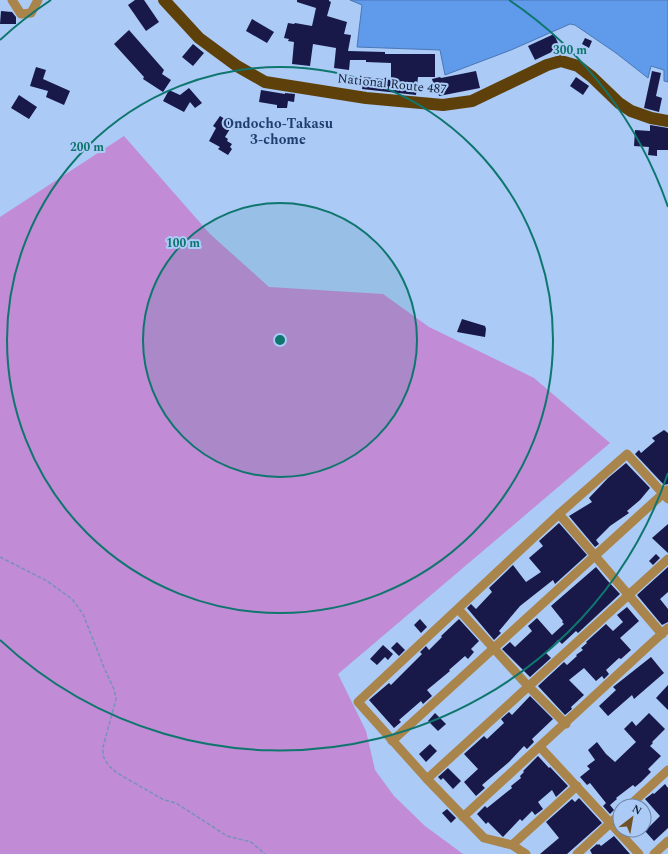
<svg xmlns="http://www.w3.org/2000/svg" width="668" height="854" font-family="Spectral,serif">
	<rect width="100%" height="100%" fill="#abcaf6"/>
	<path fill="#c18bd5" d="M124,136L210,234L269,287L383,294L429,327L534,378L610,443L338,674L366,731L375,770L394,796L425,826L463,854H0V217Z"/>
	<path fill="#609aea" stroke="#4a77b5" d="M350,0H668V82L664,81V70L651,66L648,78L616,53L575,25L570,24L511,50L445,75L440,50L357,47L362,5Z"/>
	<g fill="#181949">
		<path d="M135,0H144L159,22L146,31L128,5Z"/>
		<path d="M297,0H329V1L331,2L327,16L347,22L344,34L351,35L348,51L385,52V54H435V77H418L416,95L362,89L364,77L391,80V63L366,62V60H350L349,70L334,68L336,48L313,44L310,66L292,64L294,42L288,41L289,39L284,38L288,23L294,24L295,23L312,26L316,8L297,2Z"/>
		<path d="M1,11L12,12L16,17V24H0Z"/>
		<path d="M252,19L274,32L267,43L246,31Z"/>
		<path d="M129,30L164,70L162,74L171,80L163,92L143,79L144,77L114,44Z"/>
		<path d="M554,34L560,48L535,60L528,46Z"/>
		<path d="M585,38L592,41L589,48L582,44Z"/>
		<path d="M193,44L204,53L193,66L182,57Z"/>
		<path d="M36,67L46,70L43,79L70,91L64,105L46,97L48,91L30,86Z"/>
		<path d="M476,71L480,88L439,96L437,88L435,89L432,79L440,77L441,78Z"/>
		<path d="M652,71L661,73L656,96L662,98L659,112L644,108Z"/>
		<path d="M576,77L589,86L583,95L570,86Z"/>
		<path d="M189,88L202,103L195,108L190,102L184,112L163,101L169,90L180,95Z"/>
		<path d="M261,90L285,94V93L295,94L294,102L288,101L287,108H277V105L259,102Z"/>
		<path d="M19,95L37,107L29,119L11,108Z"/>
		<path d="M220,116L233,124L225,137L228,139L227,141L232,144L230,147L232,149L228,155L218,149L220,147L209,141L216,128L213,126Z"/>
		<path d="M650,125L668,128V150H657V156L648,155L649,147L634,146L635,130L650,131Z"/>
		<path d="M462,319L485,326L486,329L485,337L457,332Z"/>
		<path d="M664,430L668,433V484L664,485L635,454L639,450L641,453L655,441L652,438Z"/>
		<path d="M626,463L650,488L640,500L627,511L629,513L610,526L596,540L599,544L595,547L569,516L592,502L589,498L608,478Z"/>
		<path d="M559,523L587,555L555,584L553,580L520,606L499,631L501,633L494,640L467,608L471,604L476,609L492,592L489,588L513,565L526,582L541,572L529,558L543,546L539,541Z"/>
		<path d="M668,524V553L652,538Z"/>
		<path d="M656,554L660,558L653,565L649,561Z"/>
		<path d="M596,567L606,579L620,594L578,633L576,631L562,644L558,640L546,653L551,658L530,677L502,649L510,642L515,647L532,631L528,626L537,618L552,635L564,624L562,622L563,621L551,606Z"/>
		<path d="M668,567V592L660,599L668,609V622L662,625L637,595Z"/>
		<path d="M627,607L639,621L620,638L631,650L621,659L619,658L606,670L609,674L604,679L602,676L596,681L584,668L569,680L584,695L571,707L572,709L565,715L538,686L564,662L567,665L577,656L576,655L583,650L581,648L587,643L586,642L606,624L613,631L623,622L617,615Z"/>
		<path d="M420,619L427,627L421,633L414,625Z"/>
		<path d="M459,619L479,641L471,649L474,652L468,659L465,656L449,670L450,671L427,690L432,696L423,704L421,701L399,720L401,722L394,728L369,700L389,683L391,685L422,654L420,652L426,646L429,650L442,637L441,636Z"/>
		<path d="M397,642L405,650L399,656L391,648Z"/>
		<path d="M383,645L393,654L388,660L385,657L377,665L370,659Z"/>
		<path d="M651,657L664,673L634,699L632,695L608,716L599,706L616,690L613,687Z"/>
		<path d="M668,685V710L656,698Z"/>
		<path d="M530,696L553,719L532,739L534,742L527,749L524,746L509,762L482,785L485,788L476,796L464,782L478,769L464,754L484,736L487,739L504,723L501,719L509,712L512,715Z"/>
		<path d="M435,713L446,724L438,731L428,721Z"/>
		<path d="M649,713L665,729L652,742L653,743L650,746L661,756L648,769L651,772L641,782L635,787L633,785L616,798L617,799L610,805L614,810L610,814L603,806L606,803L590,783L587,785L580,777L590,769L587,766L595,760L588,750L597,742L606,754L615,762L636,742L624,729L632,721L636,726Z"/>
		<path d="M430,744L437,751L426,762L419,754Z"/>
		<path d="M538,756L549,768L550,767L568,786L556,797L552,790L538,802L543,809L535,815L532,811L522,821L520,819L503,837L488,822L486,824L477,814L485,806L487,808L512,788L511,786L521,778L520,776L524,772L523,771Z"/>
		<path d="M448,768L461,781L453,789L443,778L441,780L438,777Z"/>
		<path d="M665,784L668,788V828L654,841L645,831L660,816L645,799L653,793L654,794Z"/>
		<path d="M579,798L602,823L567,854H540L559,838L546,822L572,799L575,802Z"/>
		<path d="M447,809L456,818L451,823L442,813Z"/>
		<path d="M614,836L630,854H592L590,850L597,844L598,845L599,844L601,846Z"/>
	</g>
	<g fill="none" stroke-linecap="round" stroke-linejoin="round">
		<path stroke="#7892b6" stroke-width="1.5" stroke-dasharray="4 2" stroke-linecap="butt" d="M0,557L47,581L72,599L83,614L105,670L114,689L116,699L103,747V756L108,765L117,773L164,800L176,803L227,836L251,842L265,854"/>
		<g stroke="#a9844b" stroke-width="9">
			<path d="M12,0L21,14L31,13L38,0"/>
			<path d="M559,514L662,634"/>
			<path d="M458,609L528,686L566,724"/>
			<path d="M392,741L667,490"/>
			<path d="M540,747L639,854"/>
			<path d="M427,779L668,559"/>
			<path d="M629,806L668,770"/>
			<path d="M463,817L668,628"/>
			<path d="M512,845L577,786"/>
			<path d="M526,854L512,845L484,838L427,779L358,702L559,514L627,454L668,499"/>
			<path d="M577,854L620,814"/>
			<path d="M654,854L668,841"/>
		</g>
		<path stroke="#5e410a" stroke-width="12" d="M164,0L199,38L237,66L265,82L366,98L443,105L472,101L547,65L561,61L578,66L592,77L619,103L631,111L651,118L668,121"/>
	</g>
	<circle cx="280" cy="340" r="137" fill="#0f766e" fill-opacity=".12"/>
	<g fill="none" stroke="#0f766e" stroke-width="2">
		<circle cx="280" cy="340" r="137"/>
		<circle cx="280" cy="340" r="273"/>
		<path d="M668 473A410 410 0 0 1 0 640M0 40A410 410 0 0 1 51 0M509 0A410 410 0 0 1 668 207"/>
	</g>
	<g text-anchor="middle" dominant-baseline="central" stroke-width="4" stroke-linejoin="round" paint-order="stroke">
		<g font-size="13" fill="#152439" stroke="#abcaf6">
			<text transform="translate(392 84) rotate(6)">National Route 487</text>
		</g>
		<g font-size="14" font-weight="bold" fill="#1e3f6d" stroke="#abcaf6">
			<text x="278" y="123">Ondocho-Takasu<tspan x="278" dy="16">3-chome</tspan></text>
		</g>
	</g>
	<circle cx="280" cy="340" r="6" fill="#0f766e" stroke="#abcaf6" stroke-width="2"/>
	<g font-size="12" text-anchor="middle" font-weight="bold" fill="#0f766e" stroke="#abcaf6" stroke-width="4" stroke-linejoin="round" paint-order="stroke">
		<text x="570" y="54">300 m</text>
		<text x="87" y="151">200 m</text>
		<text x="183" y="247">100 m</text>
	</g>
	<g transform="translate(632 818) rotate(31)"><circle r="19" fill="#abcaf6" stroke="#6f88aa"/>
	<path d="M0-3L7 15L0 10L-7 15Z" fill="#6f5326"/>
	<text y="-6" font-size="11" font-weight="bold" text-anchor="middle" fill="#152439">N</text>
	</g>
</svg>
